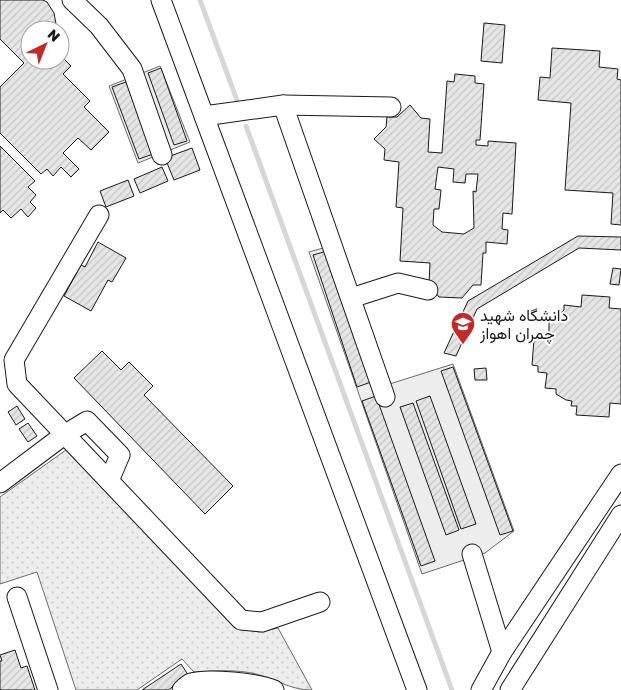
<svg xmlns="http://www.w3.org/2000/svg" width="621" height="690" font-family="'Golos Text',Vazirmatn,sans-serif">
	<defs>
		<pattern id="park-dots" width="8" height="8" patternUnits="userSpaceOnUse" patternTransform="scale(1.25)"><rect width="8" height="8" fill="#ededed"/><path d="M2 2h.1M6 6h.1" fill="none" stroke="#cbcbcb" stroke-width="1.8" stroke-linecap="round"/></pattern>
		<pattern id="building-hatch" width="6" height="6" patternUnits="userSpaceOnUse" patternTransform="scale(1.25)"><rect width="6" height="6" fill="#e6e6e6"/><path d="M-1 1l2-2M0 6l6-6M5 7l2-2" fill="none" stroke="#c5c5c5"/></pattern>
	</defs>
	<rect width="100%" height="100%" fill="#fff"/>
	<path fill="url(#park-dots)" stroke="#6a6a6a" d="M66,450L236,628L259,632L278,628L312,690C289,690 277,679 256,674C236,669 214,671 194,672L182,659L137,690H76L37,572L0,584V497Z"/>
	<g fill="#ededed" stroke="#6a6a6a">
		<path d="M160,66L190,142L138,163L109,86Z"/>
		<path d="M327,247L377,388L453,364L514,531L485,553L422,574L309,252Z"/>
	</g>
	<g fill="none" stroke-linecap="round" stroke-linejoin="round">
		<g stroke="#d7d7d7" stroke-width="5">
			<path d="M200,0L238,103"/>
			<path d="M246,126L452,690"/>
		</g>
	</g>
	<g fill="url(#building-hatch)" stroke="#1a1a1a" fill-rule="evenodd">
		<path d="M0,0H43L47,2L54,13L56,24L61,29L30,30V60H60V55L71,66L63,74L90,101L84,107L109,132L91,150L78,138L63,153L79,169L71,177L61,167L53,176L47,169L41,174L0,133V87L24,63L0,39Z"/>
		<path d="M484,23L505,25L502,63L481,61Z"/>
		<path d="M552,48L600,51L599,67L618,69L617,79L621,80V225L611,224L613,193L565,190L571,103L538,100L540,77L550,78Z"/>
		<path d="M161,68L187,141L174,145L148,73Z"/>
		<path d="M455,74L475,76V83L484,84L480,140H476V145L488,146V141L516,143L512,214L503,213L502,229L508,230L507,244L486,242V253H483L481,285H473L462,298L439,297L429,284L430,263L400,261L403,208L396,207L399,162L384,160L385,149L374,139L386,127L387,117H397L410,105L421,118L430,119L428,152L442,153L447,81L454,82ZM438,167L454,169L453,182L465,183L466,174H478L476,192L473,191L474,228L464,234L442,232L433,225L434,209H439L441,190L435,189Z"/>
		<path d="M126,82L153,154L139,159L112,87Z"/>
		<path d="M0,146L35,181L28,187L36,195L30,202L36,208L28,217L21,209L11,218L3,210L0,213Z"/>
		<path d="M192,148L200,170L174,180L165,158Z"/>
		<path d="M162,167L168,181L140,193L134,179Z"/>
		<path d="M128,180L134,196L106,207L100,191Z"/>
		<path d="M578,236L621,237V250L579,248L477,309L456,356L444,353L468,301Z"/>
		<path d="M98,242L126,258L112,282L108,280L91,311L64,296L81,265L85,267Z"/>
		<path d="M327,251L371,382L357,387L313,255Z"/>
		<path d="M613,268L621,269L619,285L610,284Z"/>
		<path d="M582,295L610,297L609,308L621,309V404L610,403L609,417L576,415L577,406H571L572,401L566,400L556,394V389L545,388L547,373L538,372V366L532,365L534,339L540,340L541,333L549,334V319H554L564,310V305L581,307Z"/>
		<path d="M102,351L121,370L129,362L153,386L144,395L233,486L205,514L74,378Z"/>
		<path d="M453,367L513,531L500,535L441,371Z"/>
		<path d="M486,368L487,380H475L474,369Z"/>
		<path d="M376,396L435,561L421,566L362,401Z"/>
		<path d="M430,396L476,524L461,529L416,401Z"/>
		<path d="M413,403L459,530L446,535L400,407Z"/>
		<path d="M17,406L25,419L16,425L8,412Z"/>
		<path d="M28,423L37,436L28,442L19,429Z"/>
		<path d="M15,650L21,668L27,666L35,690H0V661H2L0,655Z"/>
		<path d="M181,664L189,676L168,690H142Z"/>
	</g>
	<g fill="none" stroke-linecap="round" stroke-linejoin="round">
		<defs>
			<g id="minor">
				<path d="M72,0L99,26L132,69L162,155"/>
				<path d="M161,0L417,690"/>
				<path d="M283,105L391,107"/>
				<path d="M204,116L283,105L385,397"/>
				<path d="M99,215L14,360L17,384L241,620L262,622L320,602"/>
				<path d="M351,298L398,283L428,290"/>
				<path d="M0,483L64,435L87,421L120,455L109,481"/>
				<path d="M472,554L502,652"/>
				<path d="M17,597L48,690"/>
				<path d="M182,690C184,688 188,684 191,683C207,678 260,683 274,690"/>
				<path d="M481,690L502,652L621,474"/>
				<path d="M510,690L621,515"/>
			</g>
		</defs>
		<use href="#minor" stroke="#1a1a1a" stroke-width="21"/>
		<use href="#minor" stroke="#fff" stroke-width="19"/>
	</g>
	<defs>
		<symbol id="university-pin" viewBox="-11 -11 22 30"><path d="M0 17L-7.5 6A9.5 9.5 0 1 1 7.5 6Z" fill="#c62828" stroke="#fff"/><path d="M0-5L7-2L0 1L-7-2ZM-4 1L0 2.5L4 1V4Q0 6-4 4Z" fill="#fff"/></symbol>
	</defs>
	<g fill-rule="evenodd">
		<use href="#university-pin" x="449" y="310" width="28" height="38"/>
	</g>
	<g text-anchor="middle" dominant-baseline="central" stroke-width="4" stroke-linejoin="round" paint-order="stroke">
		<g font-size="16" fill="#1a1a1a" stroke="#fff" text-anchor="start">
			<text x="480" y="315">دانشگاه شهید<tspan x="480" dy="18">چمران اهواز</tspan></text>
		</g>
	</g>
	<g transform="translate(45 45) rotate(43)"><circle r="24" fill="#ffffff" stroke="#a3a3a3"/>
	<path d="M0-4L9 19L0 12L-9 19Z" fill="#c62828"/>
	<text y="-8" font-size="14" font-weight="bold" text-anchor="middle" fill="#1a1a1a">N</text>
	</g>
</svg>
